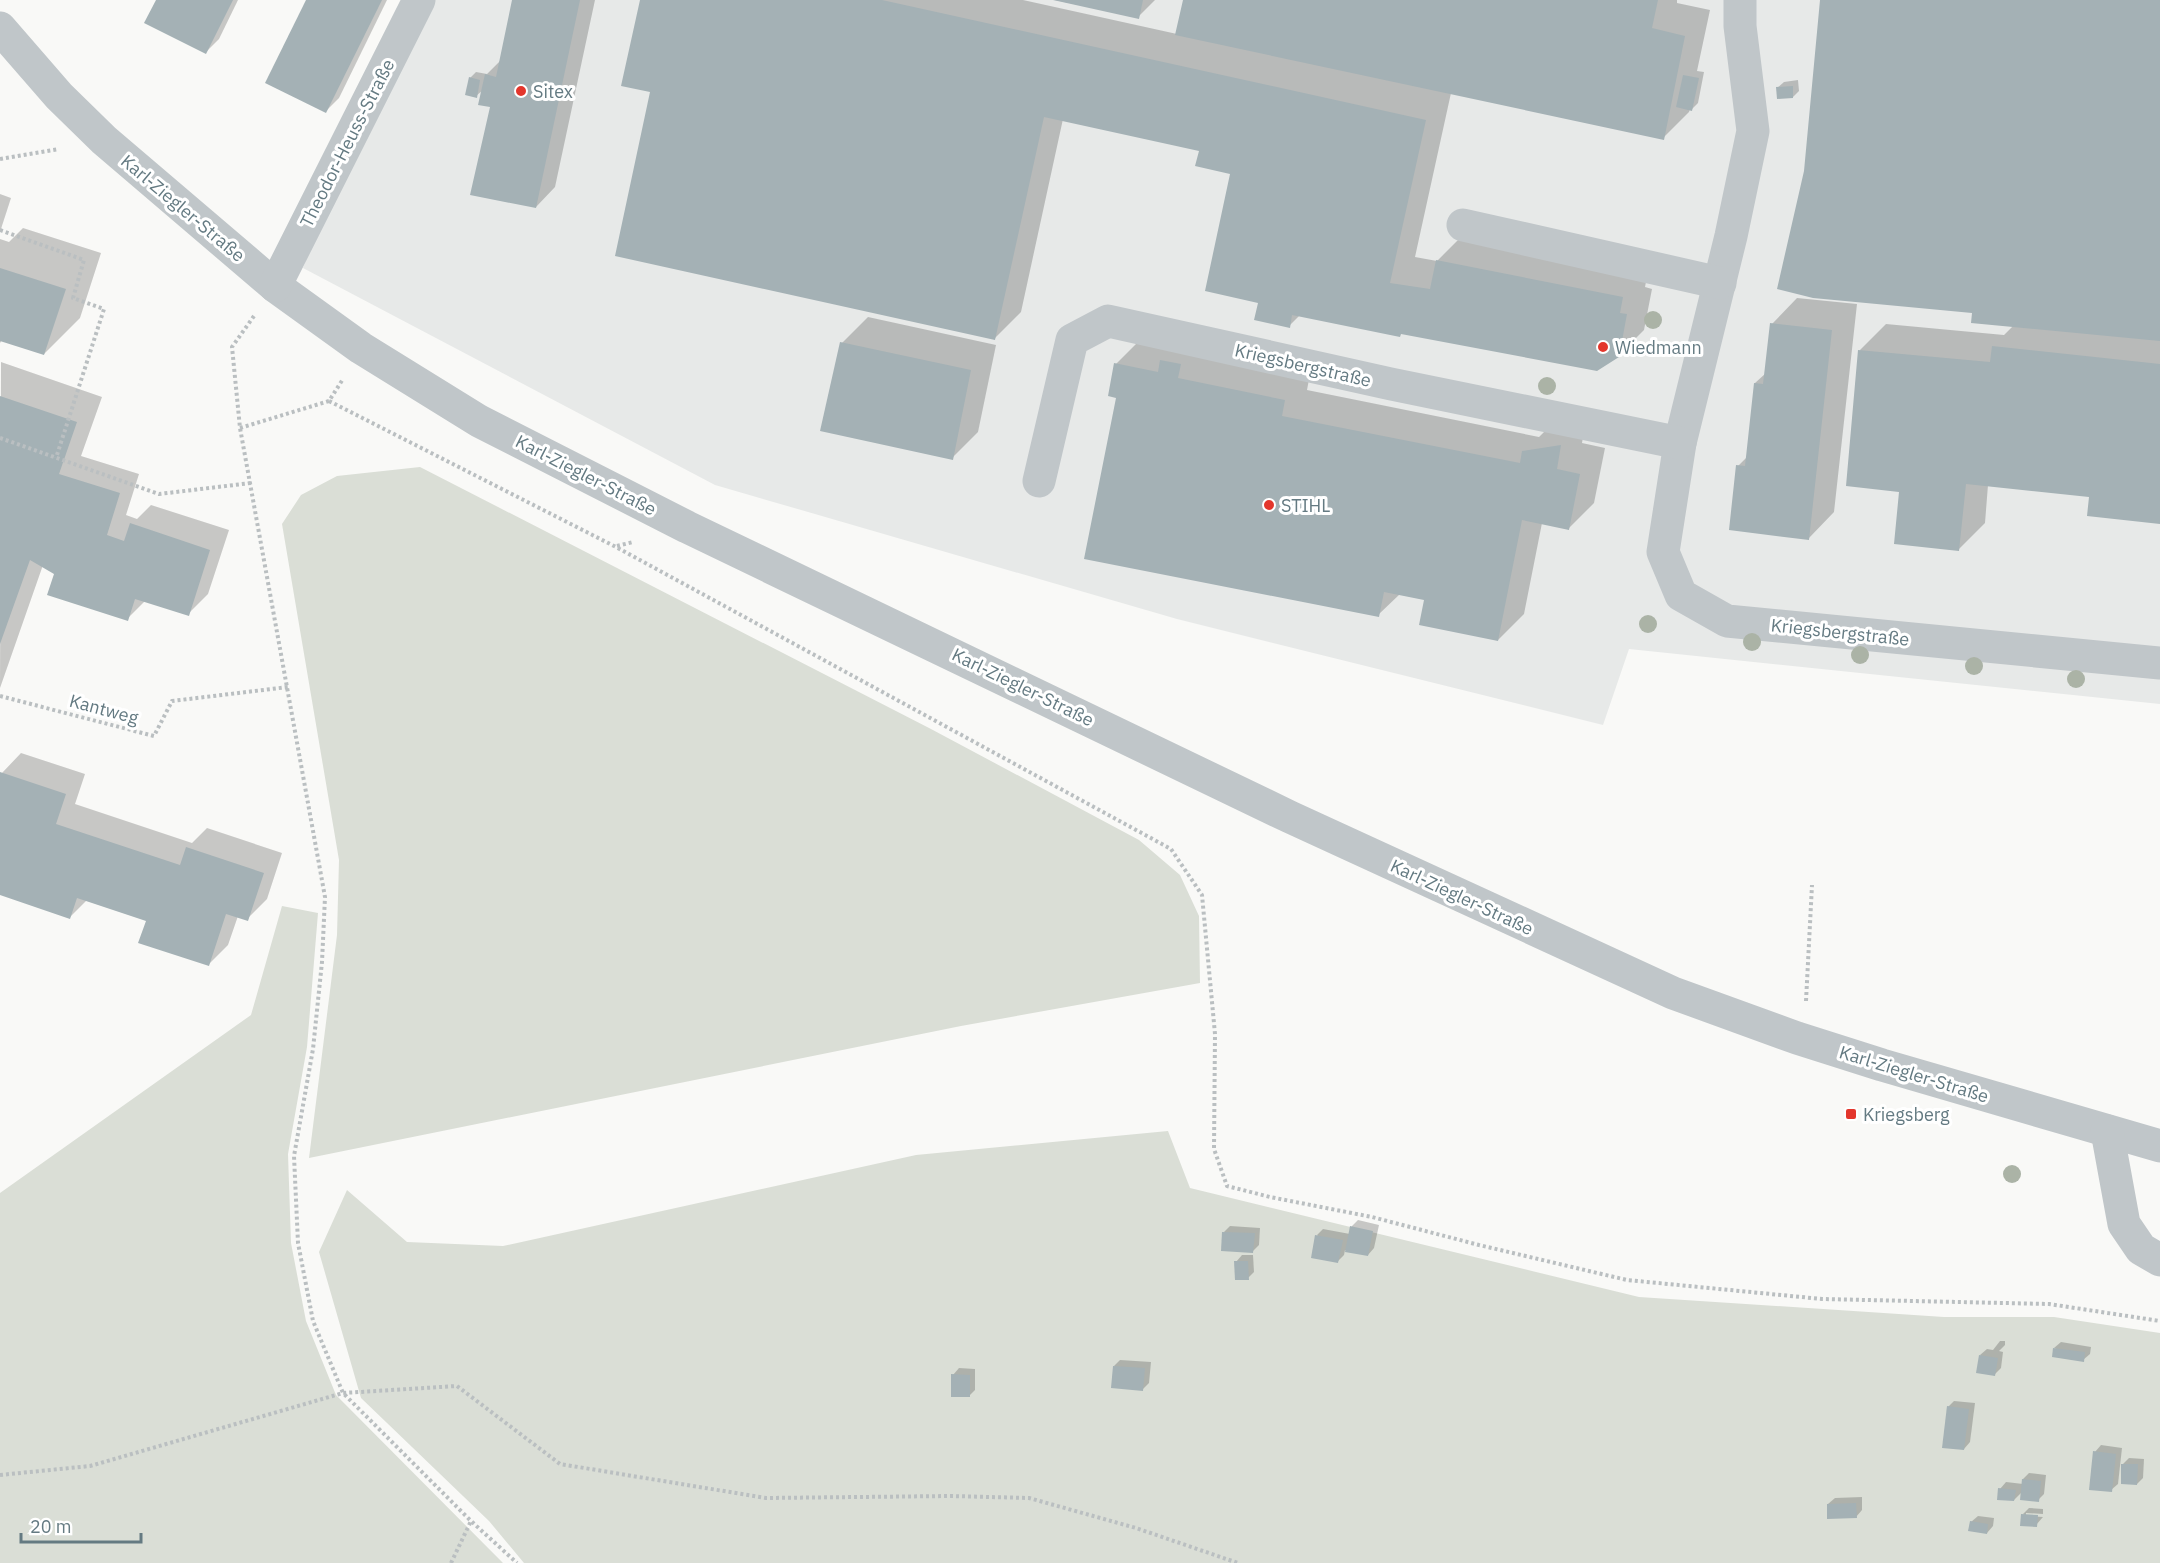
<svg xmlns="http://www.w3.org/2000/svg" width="2160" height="1563" font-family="'IBM Plex Sans',sans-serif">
	<rect width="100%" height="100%" fill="#f9f9f7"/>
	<path fill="#e7e9e8" d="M404,0H2160V704L1629,649L1603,725L1177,619L715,485L303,268Z"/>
	<g fill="#daded6">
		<path d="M420,467L931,729L1139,840L1180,875L1199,916L1200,983L961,1026L309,1158L337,935L339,860L282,524L301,495L337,476Z"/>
		<path d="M282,906L318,913L307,1047L288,1154L291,1243L306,1321L336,1395L503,1563H0V1193L251,1015Z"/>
		<path d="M1168,1131L1190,1188L1639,1297L1944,1317H2054L2160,1333V1563H524L489,1521L361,1398L319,1252L347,1190L407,1242L503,1246L916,1155Z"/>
	</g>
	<g fill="#0003">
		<path d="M158,0H238L219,39L206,52Z"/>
		<path d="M307,0H387L339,98L326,111Z"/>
		<path d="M514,0H595L555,187L536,207L491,106L483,90L476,96L470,78L476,72L487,74L501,60Z"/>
		<path d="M641,0H1023L1177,34L1184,0H1677V3L1710,10L1697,71L1704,72L1698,103L1692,109H1690L1689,112L1663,138L1451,93L1415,257L1437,261L1463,235L1648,272L1645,287L1652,289L1644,330L1618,356L1300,315L1289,326L1260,302L1232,173L1200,149L1063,119L1021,312L995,338L652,91Z"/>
		<path d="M1055,0H1155L1138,17Z"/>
		<path d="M1821,0H2160V522L2090,496L1988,485L1985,523L1959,549L1901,490L1860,350L1886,324L2004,335L2014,325L1974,311L1806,171Z"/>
		<path d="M1798,80L1799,91L1793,97L1777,88L1784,82Z"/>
		<path d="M0,194L11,198L0,232Z"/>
		<path d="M23,228L101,253L80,318L44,354L2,340L0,343V239L9,242Z"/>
		<path d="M1797,298L1857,304L1834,512L1809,538L1738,466L1748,456L1755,383L1766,373L1772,324Z"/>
		<path d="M868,317L996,345L978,432L952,458L842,343Z"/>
		<path d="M1142,338L1310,374L1307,390L1539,437L1550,426L1586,420L1582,443L1605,448L1594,503L1568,529L1542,523L1524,614L1498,640L1425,599L1400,594L1378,615L1118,396L1116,364Z"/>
		<path d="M1,362L102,397L81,456L139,474L126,515L137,519L151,505L229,530L208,594L188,614L146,600L127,619L43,565L0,688Z"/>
		<path d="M21,753L85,774L75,804L192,843L207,828L282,853L267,899L247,919L238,916L228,945L208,965L148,920L87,900L70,917L0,893V778L2,773Z"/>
		<path d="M1358,1220L1379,1225L1374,1248L1368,1255L1345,1250L1344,1255L1338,1261L1317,1235L1323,1229L1350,1234L1352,1226Z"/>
		<path d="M1230,1226L1260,1228L1259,1245L1252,1252L1224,1232Z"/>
		<path d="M1242,1255H1253L1254,1272L1248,1278L1236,1262Z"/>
		<path d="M2000,1341H2005V1345L1999,1351L2003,1352L2001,1368L1995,1374L1980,1355L1987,1349L1993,1350Z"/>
		<path d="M2061,1342L2091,1347L2090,1354L2083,1360L2054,1348Z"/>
		<path d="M1120,1360L1151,1362L1149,1383L1143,1389L1114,1366Z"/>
		<path d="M959,1368L975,1369V1390L969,1396L953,1375Z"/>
		<path d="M1954,1401L1975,1403L1970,1442L1964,1449L1948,1407Z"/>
		<path d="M2101,1445L2122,1448L2118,1484L2111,1490L2095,1452Z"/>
		<path d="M2129,1458L2144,1459L2143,1478L2137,1484L2123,1464Z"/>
		<path d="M2029,1473L2046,1475L2044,1494L2038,1500L2022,1492L2014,1500L2000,1489L2006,1482L2023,1484V1479Z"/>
		<path d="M1862,1497V1510L1856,1517L1828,1504L1835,1498Z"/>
		<path d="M2029,1508L2043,1509V1514L2026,1513V1516L2043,1517L2036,1525L2023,1514Z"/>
		<path d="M1978,1516L1994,1518L1993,1526L1987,1533L1971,1522Z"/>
	</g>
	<g fill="#a4b1b5">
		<path d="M156,0H233L206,54L144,23Z"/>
		<path d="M306,0H382L326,113L265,83Z"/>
		<path d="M512,0H580L536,208L470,195L490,107L478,105L485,74L496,77Z"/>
		<path d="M640,0H882L1426,120L1390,283L1430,289L1436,260L1623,297L1620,313L1627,314L1619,357L1597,371L1401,334L1400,337L1292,315L1290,328L1254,320L1258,303L1205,291L1230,174L1195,166L1199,151L1044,117L995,340L615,256L650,92L621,86Z"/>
		<path d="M1053,0H1143L1139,19Z"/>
		<path d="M1183,0H1658L1652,28L1685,36L1664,140L1175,35Z"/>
		<path d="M1820,0H2160V341L1971,323L1972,313L1813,298L1777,289L1804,171Z"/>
		<path d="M1683,75L1699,78L1692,111L1676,107Z"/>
		<path d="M469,77L480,80L477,98L465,95Z"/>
		<path d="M1793,86V98L1777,99L1776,87Z"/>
		<path d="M0,268L66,289L44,355L0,341Z"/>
		<path d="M1770,323L1832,330L1809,540L1729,530L1736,465L1745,466L1754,383L1763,384Z"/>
		<path d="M840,342L971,370L953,460L820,431Z"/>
		<path d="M1992,346L2160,364V524L2087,516L2089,497L1966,484L1959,551L1894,544L1899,492L1846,486L1858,350L1990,362Z"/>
		<path d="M1160,360L1181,364L1178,378L1285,400L1282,416L1520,463L1522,451L1561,445L1557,469L1580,474L1569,530L1522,520L1498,641L1419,625L1424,600L1384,592L1379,617L1084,559L1116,398L1108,396L1114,363L1158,372Z"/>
		<path d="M0,396L77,422L59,474L120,493L107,535L124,541L130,523L210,550L189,616L135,599L128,621L47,595L54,574L30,560L0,644Z"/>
		<path d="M0,772L66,794L56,824L180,865L186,847L264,873L248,921L226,914L209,966L138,943L146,921L77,898L70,919L0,895Z"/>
		<path d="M1350,1226L1373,1231L1368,1256L1345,1252Z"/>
		<path d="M1222,1232L1255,1233L1253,1253L1221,1251Z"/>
		<path d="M1315,1235L1343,1240L1338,1263L1311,1258Z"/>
		<path d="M1234,1261H1248L1249,1280H1235Z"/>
		<path d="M2053,1348L2085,1352L2084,1362L2052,1357Z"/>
		<path d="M1979,1355L1998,1358L1995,1376L1976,1373Z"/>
		<path d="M1113,1366L1145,1368L1143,1391L1111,1388Z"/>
		<path d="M951,1374L970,1375V1397H951Z"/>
		<path d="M1947,1406L1969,1409L1964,1450L1942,1448Z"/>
		<path d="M2093,1451L2116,1454L2112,1492L2089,1490Z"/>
		<path d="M2121,1464H2138L2137,1485L2121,1484Z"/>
		<path d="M2022,1479L2041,1481L2039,1502L2020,1500Z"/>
		<path d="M1998,1488L2016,1490L2014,1501L1997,1500Z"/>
		<path d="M1856,1503L1857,1518L1827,1519V1504Z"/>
		<path d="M2021,1514L2038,1515L2037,1527L2020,1526Z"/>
		<path d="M1970,1521L1988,1524L1987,1534L1968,1531Z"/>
	</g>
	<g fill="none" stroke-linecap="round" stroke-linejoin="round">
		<g stroke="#babfc1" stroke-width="4" stroke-dasharray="3 3" stroke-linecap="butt">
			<path d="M0,159L59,149"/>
			<path d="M0,230L84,260L73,298L104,309L56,458"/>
			<path d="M254,316L232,347L240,428L325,897L322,962L313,1049L294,1156L298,1243L313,1321L343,1393L471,1521L517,1563"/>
			<path d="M329,401L616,547L1171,849L1202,895L1215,1034L1214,1149L1227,1186L1270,1197L1372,1217L1479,1245L1627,1280L1822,1299L2049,1304L2160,1321"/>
			<path d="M240,428L329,401L343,379"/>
			<path d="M0,438L159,494L251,483"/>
			<path d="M617,546L633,542"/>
			<path d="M0,696L154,736L172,701L288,687"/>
			<path d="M1806,1001L1812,885"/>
			<path d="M0,1475L90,1466L343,1393L457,1386L560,1464L766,1498L951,1496L1029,1498L1136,1528L1238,1563"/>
			<path d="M451,1563L471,1521"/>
		</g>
		<g stroke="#c0c6c9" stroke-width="33">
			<path d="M1740,0V26L1753,131L1731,236L1680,443L1663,552L1681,595L1727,621L2160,663"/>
			<path d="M0,28L59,96L104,140L275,286L361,348L479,421L687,527L1290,817L1673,993L1797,1038L1882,1065L2160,1146"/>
			<path d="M1463,225L1720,283"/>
			<path d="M275,286L419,0"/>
			<path d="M1039,481L1072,340L1108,321L1391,384L1680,443"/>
			<path d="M2107,1131L2124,1224L2141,1249L2160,1260"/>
		</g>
	</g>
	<g fill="#abb3a6">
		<circle cx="1653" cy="320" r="9"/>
		<circle cx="1547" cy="386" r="9"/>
		<circle cx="1648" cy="624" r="9"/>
		<circle cx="1752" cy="642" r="9"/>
		<circle cx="1860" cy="655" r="9"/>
		<circle cx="1974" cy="666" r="9"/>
		<circle cx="2076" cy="679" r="9"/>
		<circle cx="2012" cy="1174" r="9"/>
	</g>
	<g fill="#e3362c" stroke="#fff" stroke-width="2">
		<circle cx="521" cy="91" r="6"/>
		<circle cx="1603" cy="347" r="6"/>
		<circle cx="1269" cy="505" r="6"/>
		<rect x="1845" y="1108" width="12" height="12" rx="3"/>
	</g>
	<g text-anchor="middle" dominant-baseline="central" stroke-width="6" stroke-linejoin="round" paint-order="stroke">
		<g font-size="18" fill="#647a82" stroke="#fff" text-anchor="start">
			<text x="533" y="91">Sitex</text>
			<text x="1615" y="347">Wiedmann</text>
			<text x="1281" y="505">STIHL</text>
			<text x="1863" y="1114">Kriegsberg</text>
		</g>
		<g font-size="18" fill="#647a82" stroke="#fff">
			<text transform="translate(347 143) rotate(-63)">Theodor-Heuss-Straße</text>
			<text transform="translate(183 208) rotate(40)">Karl-Ziegler-Straße</text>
			<text transform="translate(1303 365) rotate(13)">Kriegsbergstraße</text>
			<text transform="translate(586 475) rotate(27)">Karl-Ziegler-Straße</text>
			<text transform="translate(1840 632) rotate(6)">Kriegsbergstraße</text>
			<text transform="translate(1023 687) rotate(26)">Karl-Ziegler-Straße</text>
			<text transform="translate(104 709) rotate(15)">Kantweg</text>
			<text transform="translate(1462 897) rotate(25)">Karl-Ziegler-Straße</text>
			<text transform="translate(1914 1074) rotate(17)">Karl-Ziegler-Straße</text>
		</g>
	</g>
	<path d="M21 1533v9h120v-9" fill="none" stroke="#647a82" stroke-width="3"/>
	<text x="30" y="1533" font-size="18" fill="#647a82" stroke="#ffffff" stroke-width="4.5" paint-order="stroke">20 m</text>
</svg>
